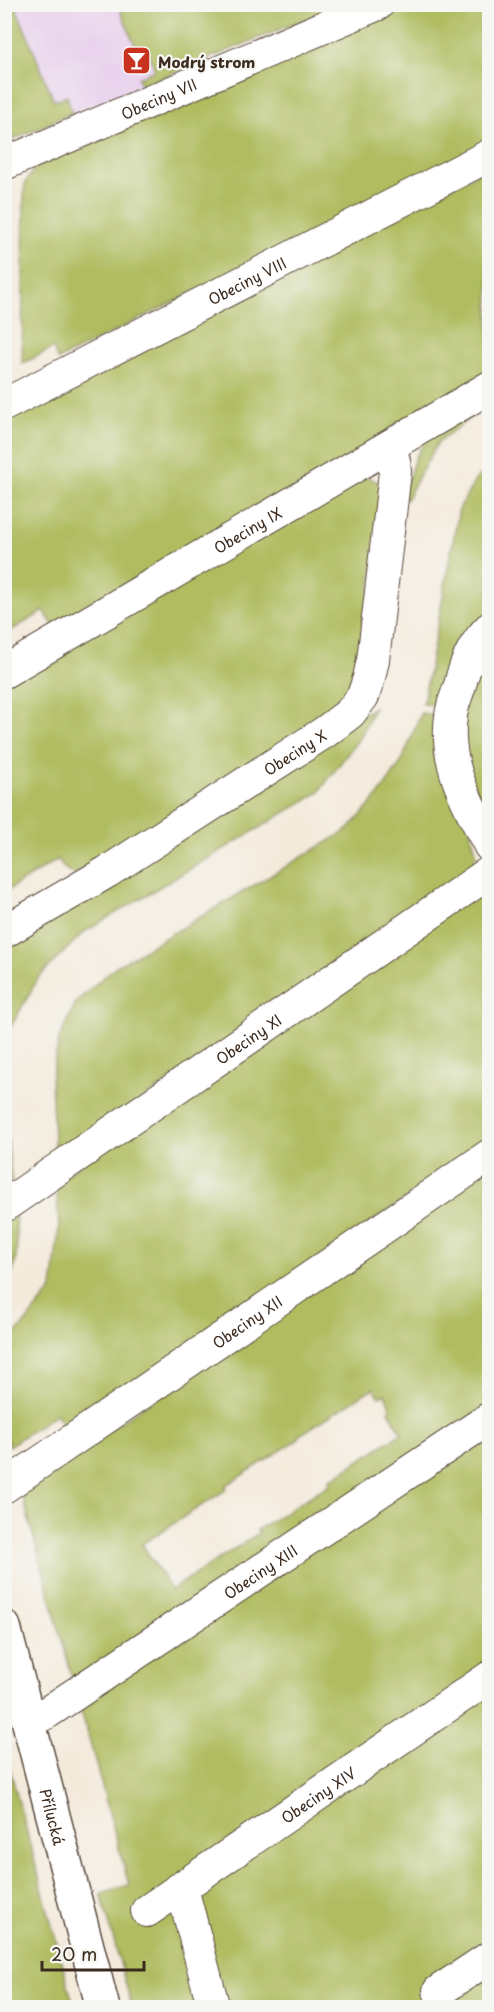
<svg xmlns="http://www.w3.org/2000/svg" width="494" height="2012" font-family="'Playpen Sans',sans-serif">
	<rect width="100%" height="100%" fill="#f6f6f2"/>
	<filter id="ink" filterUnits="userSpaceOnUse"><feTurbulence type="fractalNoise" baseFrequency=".0167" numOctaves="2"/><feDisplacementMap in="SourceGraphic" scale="12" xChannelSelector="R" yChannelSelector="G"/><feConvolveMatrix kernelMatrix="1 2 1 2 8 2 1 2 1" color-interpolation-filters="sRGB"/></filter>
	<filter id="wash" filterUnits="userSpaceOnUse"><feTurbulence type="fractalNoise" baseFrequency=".008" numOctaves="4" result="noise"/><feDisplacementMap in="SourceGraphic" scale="24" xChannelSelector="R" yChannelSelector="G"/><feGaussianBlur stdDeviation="1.35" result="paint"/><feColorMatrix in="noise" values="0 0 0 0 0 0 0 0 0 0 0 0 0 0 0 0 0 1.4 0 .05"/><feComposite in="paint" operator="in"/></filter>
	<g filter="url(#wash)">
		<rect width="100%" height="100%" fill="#f4eadb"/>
		<path fill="#e9d2ed" d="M5,5H187L211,58L5,140Z"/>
		<g fill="#afbc5e" stroke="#75733e" stroke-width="1.5" fill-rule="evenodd">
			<path d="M5,4L15,5L54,101L67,96L72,113L5,143Z"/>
			<path d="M118,5H340L141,86L138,78L155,70L145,46L137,50Z"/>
			<path d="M394,5H489V144L58,360L53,348L22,364L24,195L25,183L36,167L247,65Z"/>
			<path d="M489,167V378L53,625L44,611L5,634L4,418Z"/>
			<path d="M486,406L438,442L406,500L403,494L415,458L426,439Z"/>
			<path d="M489,468V619L444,707L423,703L459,509L476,479Z"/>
			<path d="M367,477L378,482L382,488L362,665L348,700L75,875L64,868L58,859L5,892V683Z"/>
			<path d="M489,641V823L459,755L465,690Z"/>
			<path d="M374,707L361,736L318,793L84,932L39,977L9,1030L5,1064V942Z"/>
			<path d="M421,713L441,717L476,852L474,864L470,870L55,1161L51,1080L59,1039L76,1002L115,967L348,830L378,796L402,761Z"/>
			<path d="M489,878V1141L69,1430L56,1414L9,1446L4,1429V1341L21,1328L52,1289L59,1228L56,1181Z"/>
			<path d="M4,1107L12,1184L6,1187L4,1186Z"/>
			<path d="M489,1167V2007H132L101,1893L129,1885L21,1491ZM373,1388L380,1397L385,1394L391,1409L389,1411L402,1433L329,1480L330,1484L257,1530L259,1533L171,1590L142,1544L227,1489L225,1486L299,1439L298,1436Z"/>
			<path d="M14,1209C17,1234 21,1265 5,1286V1216Z"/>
			<path d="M5,1751L74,2007H5Z"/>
		</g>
	</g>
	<g filter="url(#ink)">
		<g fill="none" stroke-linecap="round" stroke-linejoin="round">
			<defs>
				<g id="street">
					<path id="s1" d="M4,164L378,4"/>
					<path id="s2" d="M4,405L490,155"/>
					<path d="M490,628C474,643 465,664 460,685C457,695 452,705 451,716C444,765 468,804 490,846"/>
					<path id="s3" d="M4,672L490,387"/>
					<path id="s4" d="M4,932L107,872L325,732L350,713L363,696L369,678L373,660L395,472L394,461L389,447"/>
					<path id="s5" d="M4,1206L490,872"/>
					<path id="s6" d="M4,1487L490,1155"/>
					<path id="s7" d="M29,1722L48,1712L490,1418"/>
					<path d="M182,1888L213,2005"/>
					<path id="s8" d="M147,1911L490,1677"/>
					<path d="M439,1991L490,1957"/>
				</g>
				<g id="secondary">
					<path id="s9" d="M4,1627L103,2008"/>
				</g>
			</defs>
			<use href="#street" stroke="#57473a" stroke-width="34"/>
			<use href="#secondary" stroke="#57473a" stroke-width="36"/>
			<use href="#street" stroke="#fff" stroke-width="32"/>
			<use href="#secondary" stroke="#fff" stroke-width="33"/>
		</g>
	</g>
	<defs>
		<symbol id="bar-square" viewBox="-11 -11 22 22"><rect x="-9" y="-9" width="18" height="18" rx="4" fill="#c8321e" stroke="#f6f6f2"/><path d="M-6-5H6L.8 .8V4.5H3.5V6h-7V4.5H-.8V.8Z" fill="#fff"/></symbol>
	</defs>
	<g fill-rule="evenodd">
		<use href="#bar-square" x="120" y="44" width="33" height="33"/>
	</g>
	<g text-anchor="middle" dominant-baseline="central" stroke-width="4.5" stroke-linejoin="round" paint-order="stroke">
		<g font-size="15" font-weight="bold" fill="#3b2a1e" stroke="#f6f6f2" text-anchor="start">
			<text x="158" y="61">Modrý strom</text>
		</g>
		<g font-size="15" fill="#3b2a1e" stroke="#f6f6f2">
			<text stroke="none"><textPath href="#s1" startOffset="168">Obeciny VII</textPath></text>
			<text stroke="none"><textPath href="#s2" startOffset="273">Obeciny VIII</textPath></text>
			<text stroke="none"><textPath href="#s3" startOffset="282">Obeciny IX</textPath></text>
			<text stroke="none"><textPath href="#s4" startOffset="342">Obeciny X</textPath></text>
			<text stroke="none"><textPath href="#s5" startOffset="296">Obeciny XI</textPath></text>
			<text stroke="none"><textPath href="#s6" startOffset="294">Obeciny XII</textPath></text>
			<text stroke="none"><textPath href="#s7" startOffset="276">Obeciny XIII</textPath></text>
			<text stroke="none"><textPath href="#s8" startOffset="207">Obeciny XIV</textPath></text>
			<text stroke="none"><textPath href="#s9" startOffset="196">Přílucká</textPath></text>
		</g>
	</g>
	<rect width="494" height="2012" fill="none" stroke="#f6f6f2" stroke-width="24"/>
	<path d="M42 1961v9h102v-9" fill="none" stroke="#3b2a1e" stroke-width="3"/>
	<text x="51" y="1961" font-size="18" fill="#3b2a1e" stroke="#f6f6f2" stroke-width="4.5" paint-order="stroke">20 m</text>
</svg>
